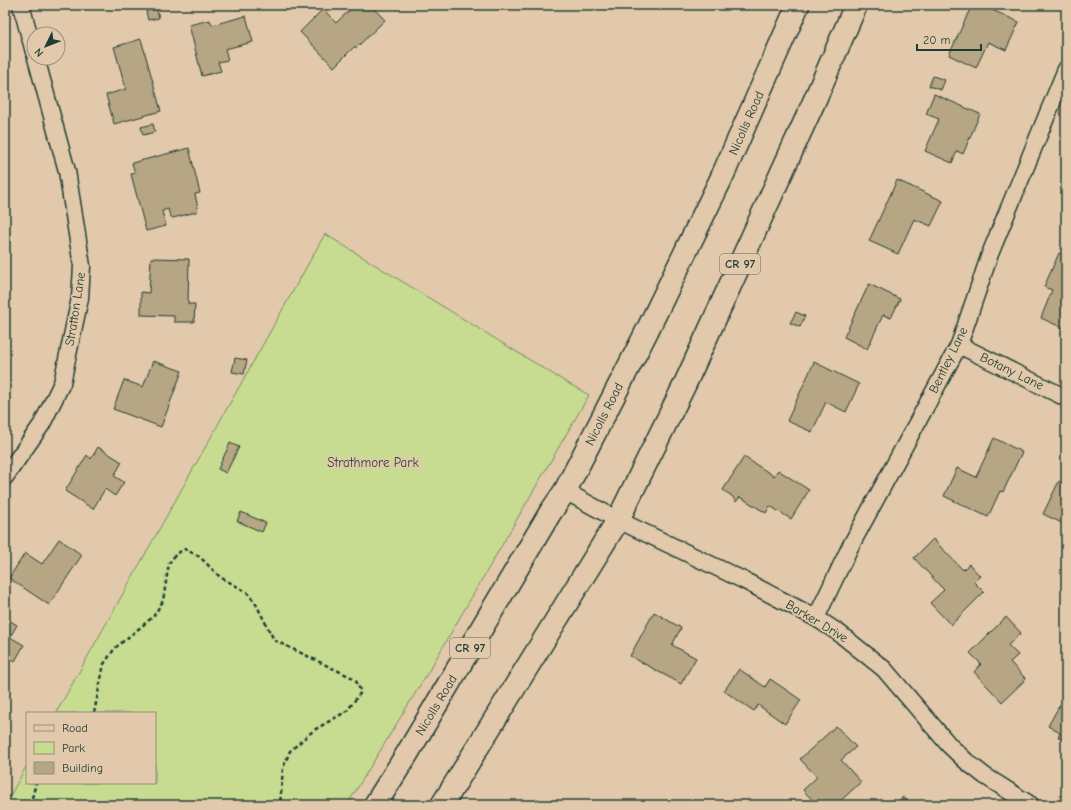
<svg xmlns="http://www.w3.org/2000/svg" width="1071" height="810" font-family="'Comic Neue',sans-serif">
	<rect width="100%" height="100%" fill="#e3c9ab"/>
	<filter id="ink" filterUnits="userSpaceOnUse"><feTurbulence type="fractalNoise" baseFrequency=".025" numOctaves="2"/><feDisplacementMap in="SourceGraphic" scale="8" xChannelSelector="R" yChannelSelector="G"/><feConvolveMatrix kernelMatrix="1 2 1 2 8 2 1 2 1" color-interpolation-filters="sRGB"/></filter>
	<g filter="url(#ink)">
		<path fill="#c7dc91" stroke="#738c62" d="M325,234L564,381L589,395L430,669L347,805H5L27,765V783H155V713H56Z"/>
		<g fill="#b7a684" stroke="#1f3d34">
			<path d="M355,5H370L385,20L356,48L355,46L334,67L300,32L323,9L336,23Z"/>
			<path d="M972,5H981L1019,22L1006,50L988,42L976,68L949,55Z"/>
			<path d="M157,9L159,18L148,20L146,11Z"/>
			<path d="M246,16L253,42L225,49L228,60L218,62L221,71L202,76L189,25L210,20L212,25Z"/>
			<path d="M141,39L161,111L114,124L106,95L126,89L114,47Z"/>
			<path d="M933,76L945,80L941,90L929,86Z"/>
			<path d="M934,94L980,114L963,154L957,151L952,163L925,151L939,119L926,114Z"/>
			<path d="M153,124L155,132L143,135L141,127Z"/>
			<path d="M189,148L200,193L195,194L198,208L196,212L173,218L170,216L168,209L162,211L166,226L146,231L131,174L135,173L132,163Z"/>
			<path d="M897,180L943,201L931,226L914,219L898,254L869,241Z"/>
			<path d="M5,207H6L7,230H5Z"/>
			<path d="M1059,253L1066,256V322L1063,328L1041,318L1052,290L1044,287Z"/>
			<path d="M151,258L189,259L188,304H195L194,322H174V316L141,315V292L149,293Z"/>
			<path d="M869,284L900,299L891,318L883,315L867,349L844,337Z"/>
			<path d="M796,312L805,316L800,327L790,323Z"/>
			<path d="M235,358L247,360L244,374L232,372Z"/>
			<path d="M153,361L182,371L161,427L113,409L124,380L143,387Z"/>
			<path d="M814,362L859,384L846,412L826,402L812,432L787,421Z"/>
			<path d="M994,438L1022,452L1003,492L1000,491L988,517L944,496L957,468L976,477Z"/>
			<path d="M230,443L239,447L226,473L218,469Z"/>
			<path d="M98,447L122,462L114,476L124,482L115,496L105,489L93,509L65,491L87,455L91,459Z"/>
			<path d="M744,457L774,476L778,470L809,490L791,519L770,506L766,513L740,497L736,502L732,496L723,490Z"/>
			<path d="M1059,481L1066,486V525L1043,514Z"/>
			<path d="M241,512L266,523L262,532L237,521Z"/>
			<path d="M59,539L82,555L49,605L9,578L25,553L42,564Z"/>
			<path d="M933,539L963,570L969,564L980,576L974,582L984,592L951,625L930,603L944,590L914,558Z"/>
			<path d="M654,612L681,628L672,645L696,658L681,684L630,656Z"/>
			<path d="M1006,617L1021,633L1008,645L1018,655L1010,662L1026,679L1002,702L974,672L981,664L970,653Z"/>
			<path d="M5,618L17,625L10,637L24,645L15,661L5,656Z"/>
			<path d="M739,669L765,687L770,679L801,700L785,724L758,705L754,711L724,691Z"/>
			<path d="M1061,703L1066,706V742L1058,737L1060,733L1048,726Z"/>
			<path d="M836,726L856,747L841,760L861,782L836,805H817L803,790L817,777L800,759Z"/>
			<path d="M903,797L910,805H894Z"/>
		</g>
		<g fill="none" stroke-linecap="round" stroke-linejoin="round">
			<defs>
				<g id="minor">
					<path d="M21,5L34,52"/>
					<path d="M959,345L1066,398"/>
					<path d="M5,477L42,424L62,383L80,298L82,266L67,171L36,58"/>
					<path d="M565,491L618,520L743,580L816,618L839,633L884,669L949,745L967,762L985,776L1031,805"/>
					<path d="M816,618L850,547L959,345L990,254L1066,69"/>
				</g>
				<g id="trunk">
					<path d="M375,805L407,754L550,513L565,491L645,335L721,179L798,5"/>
					<path d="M442,805L618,520L685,384L813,104L856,5"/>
				</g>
			</defs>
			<use href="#minor" stroke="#1f3d34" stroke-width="19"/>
			<use href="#trunk" stroke="#1f3d34" stroke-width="25"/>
			<g stroke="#1f3d34" stroke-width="2.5" stroke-dasharray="4 3" stroke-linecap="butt">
				<path d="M94,713L104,664L115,648L153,617L163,601L169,563L176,554L185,549L200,557L220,577L247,592L256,604L274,640L355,679L361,692L347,711L314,730L290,751L283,768L280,805"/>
				<path d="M33,805L32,798L36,783"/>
			</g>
			<use href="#minor" stroke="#e3c9ab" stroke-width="16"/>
			<use href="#trunk" stroke="#e3c9ab" stroke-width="22"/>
		</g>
	</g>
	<g text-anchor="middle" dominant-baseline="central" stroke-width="3.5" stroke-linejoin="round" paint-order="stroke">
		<g fill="#e3c9ab" stroke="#5a6758" stroke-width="1">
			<rect x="720" y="254" width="40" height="20" rx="3"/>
			<rect x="450" y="638" width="40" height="20" rx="3"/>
		</g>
		<g font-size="12" font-weight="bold" fill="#1f3d34">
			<text x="740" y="264">CR 97</text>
			<text x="470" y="648">CR 97</text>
		</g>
		<g font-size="13" fill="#1f3d34" stroke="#e3c9ab">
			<text transform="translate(746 123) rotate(-66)">Nicolls Road</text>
			<text transform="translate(75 309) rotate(-81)">Stratton Lane</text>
			<text transform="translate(948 360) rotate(-64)">Bentley Lane</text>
			<text transform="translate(1012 371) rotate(26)">Botany Lane</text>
			<text transform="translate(604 414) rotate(-63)">Nicolls Road</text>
			<text transform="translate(817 621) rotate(31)">Barker Drive</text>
			<text transform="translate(436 705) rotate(-59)">Nicolls Road</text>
		</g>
		<g font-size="13" fill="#274539" stroke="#e3c9ab">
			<text x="373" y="462">Strathmore Park</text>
		</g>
	</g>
	<rect width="1071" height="810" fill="none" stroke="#e3c9ab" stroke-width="20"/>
	<rect x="10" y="10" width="1051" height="790" fill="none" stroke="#1f3d34" stroke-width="1.5" filter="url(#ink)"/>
	<rect x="26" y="712" width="130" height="72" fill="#e3c9ab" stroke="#95917b"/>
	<rect x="34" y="725" width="20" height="6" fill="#e3c9ab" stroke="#95917b"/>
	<text x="62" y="732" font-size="12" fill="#1f3d34">Road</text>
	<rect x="34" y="742" width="20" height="12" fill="#c7dc91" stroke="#95917b"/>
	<text x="62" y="752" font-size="12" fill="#1f3d34">Park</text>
	<rect x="34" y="762" width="20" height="12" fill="#b7a684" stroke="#95917b"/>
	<text x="62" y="772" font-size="12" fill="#1f3d34">Building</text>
	<g transform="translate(46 46) rotate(227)"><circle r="19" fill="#e3c9ab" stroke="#95917b"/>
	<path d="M0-3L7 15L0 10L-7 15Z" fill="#1f3d34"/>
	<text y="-6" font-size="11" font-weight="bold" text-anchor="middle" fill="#1f3d34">N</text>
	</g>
	<path d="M917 44v6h64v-6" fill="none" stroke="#1f3d34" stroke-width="2"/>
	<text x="923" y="44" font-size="12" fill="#1f3d34" stroke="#e3c9ab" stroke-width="3" paint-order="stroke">20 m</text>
</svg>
